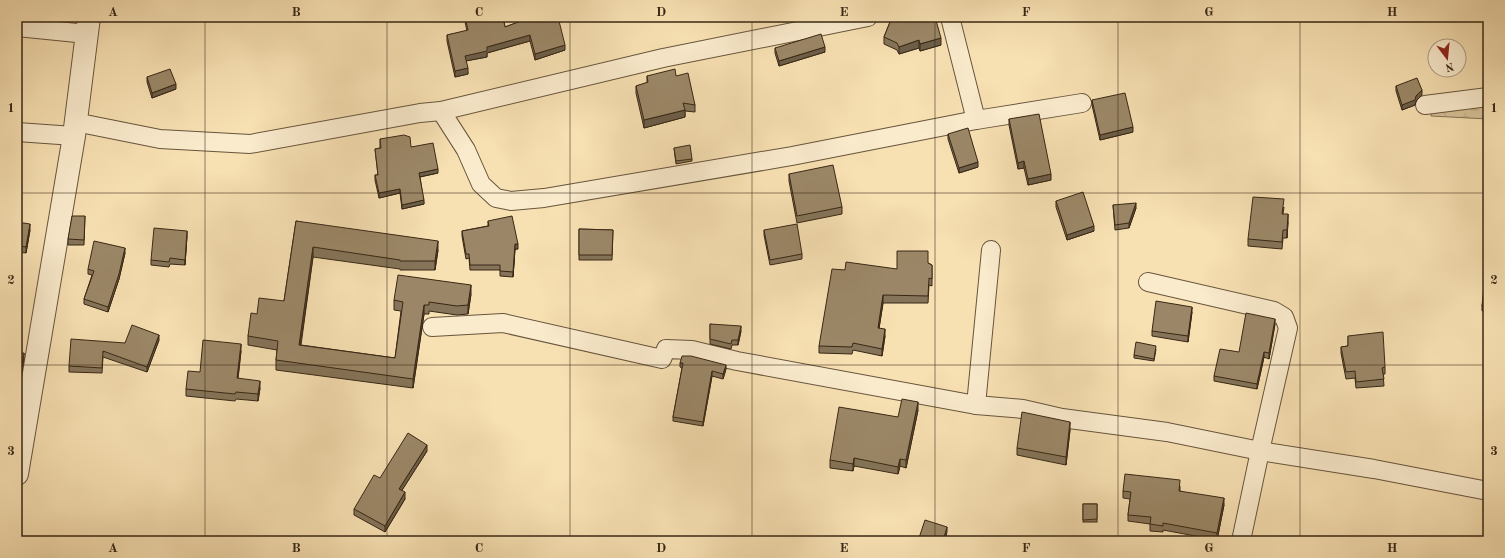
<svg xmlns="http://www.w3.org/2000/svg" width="1505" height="558" font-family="'Old Standard TT',serif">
	<defs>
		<pattern id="wetland-marsh" width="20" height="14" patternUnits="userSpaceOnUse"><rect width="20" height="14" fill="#d7c197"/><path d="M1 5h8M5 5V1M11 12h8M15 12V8" fill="none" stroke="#b9a681"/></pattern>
	</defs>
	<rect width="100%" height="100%" fill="#f7e0b2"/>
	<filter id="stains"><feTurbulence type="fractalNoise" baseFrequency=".005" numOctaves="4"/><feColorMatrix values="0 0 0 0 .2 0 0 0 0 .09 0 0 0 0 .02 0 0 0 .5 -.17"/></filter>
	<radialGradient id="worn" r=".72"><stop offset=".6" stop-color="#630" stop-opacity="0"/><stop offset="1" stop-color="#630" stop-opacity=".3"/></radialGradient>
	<path fill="url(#wetland-marsh)" stroke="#887456" d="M1488,97V119L1431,116L1432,105Z"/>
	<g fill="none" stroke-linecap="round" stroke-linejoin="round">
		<defs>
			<g id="minor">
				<path d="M950,17L976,120"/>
				<path d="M17,27L87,34"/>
				<path d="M1425,105L1488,97"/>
				<path d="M441,111L466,150L481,184L496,198L511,201L544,198L792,156L976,120L1082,103"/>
				<path d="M75,122L160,139L250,144L420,113L441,111L663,58L868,17"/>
				<path d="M17,132L74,136"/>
				<path d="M1148,282L1274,311L1284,317L1288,328L1260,451L1241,541"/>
				<path d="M432,327L503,323L662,359L666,349L692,350L737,361L976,405L1023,409L1062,418L1167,432L1260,451L1374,469L1488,491"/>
				<path d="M976,405L991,250"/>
			</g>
			<path id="tertiary" d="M17,474L74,136L89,17"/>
		</defs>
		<use href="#minor" stroke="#68553c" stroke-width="20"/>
		<use href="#tertiary" stroke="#68553c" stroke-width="24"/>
		<use href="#minor" stroke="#faebcd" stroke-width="18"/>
		<use href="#tertiary" stroke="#faebcd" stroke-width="22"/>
	</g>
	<g fill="#857459" stroke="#382715">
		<path d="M464,17H503L505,27L532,17L565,50L535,60L530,41L487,53V57L466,61L468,74L455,77L447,41V35L467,31Z"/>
		<path d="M892,17L941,45L920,51L919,48L899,54L897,50L884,44V37Z"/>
		<path d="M775,48L825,52L779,66L775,53Z"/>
		<path d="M647,76H676L695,105V112L685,111V117L644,128L636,93V86L647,83Z"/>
		<path d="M147,77L176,89L152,98L147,82Z"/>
		<path d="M1396,86L1422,95L1416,101L1415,105L1402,110L1396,91Z"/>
		<path d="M1092,100L1133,132L1100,140L1092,105Z"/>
		<path d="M1009,119L1051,180L1028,185L1024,168L1018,169L1009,125Z"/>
		<path d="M948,134L978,167L959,173L948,139Z"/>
		<path d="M380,139L411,147L438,173L420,177L424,204L402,209L400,193L379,198L375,180V175H378L375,149L380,148Z"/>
		<path d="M674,148L692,159V161L676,164Z"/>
		<path d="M789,174L842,207V214L797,223L789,181Z"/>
		<path d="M1056,201L1094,231L1067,240L1056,207Z"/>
		<path d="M1113,205L1136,208L1129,228L1115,230Z"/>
		<path d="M1284,207L1283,214L1288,222L1287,238H1283L1282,249L1248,246V239Z"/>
		<path d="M85,216L84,245H68V239Z"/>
		<path d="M296,221L438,250L435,270H400V269L313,257L301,345L395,358L401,311L394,310V300L471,294L468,314L457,315L429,311V314H424L413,388L276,370V360L277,350L248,345V336L257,314L284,301Z"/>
		<path d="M488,221L518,249H515L513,277L500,276V270H470L469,258L466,259L462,236V231L488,226Z"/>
		<path d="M17,222L30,230L26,253L17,252Z"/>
		<path d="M579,229L613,230L612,260H579Z"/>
		<path d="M764,230L802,254V259L770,265L764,235Z"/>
		<path d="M187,236L185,265L170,264L169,267L151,265V260Z"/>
		<path d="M125,253L119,279L108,312L84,304V299L92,275L88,274V269Z"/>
		<path d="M928,263L932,265V286L929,285L928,303H883L879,328L885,336L882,356L853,350L852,354L819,353V346L897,269Z"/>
		<path d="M1488,276V311H1482V306Z"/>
		<path d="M1192,312L1188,342L1152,336V331Z"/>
		<path d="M710,324L741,331L738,345H732L731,349L710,344Z"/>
		<path d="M1275,324L1269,359L1264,357L1257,389L1214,381V376L1239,352Z"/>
		<path d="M1348,336L1385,367V374H1383L1384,386L1356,388L1355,378L1346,379L1341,353V347L1348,346Z"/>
		<path d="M159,340L147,372L103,357L102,373L69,372V366L125,343Z"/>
		<path d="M1156,349L1154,361L1134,358V355Z"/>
		<path d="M241,351L238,379L260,388L258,401L236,399L235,401L186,396V389L200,372Z"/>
		<path d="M17,353L24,358L21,377L17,376Z"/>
		<path d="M680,363L726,369L723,379L712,376L703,426L673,421V417L682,368L680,367Z"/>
		<path d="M918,410L906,468L900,466L898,474L854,466L853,471L830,468V460L898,417Z"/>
		<path d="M1070,430L1066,465L1017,455V448Z"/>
		<path d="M427,451L402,490L405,499L385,532L354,515V509Z"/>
		<path d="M1180,486V491L1224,505L1217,540L1163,530V532L1150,531V524L1128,521V515L1130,499L1123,498V491Z"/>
		<rect x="1083" y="504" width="14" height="18"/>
	</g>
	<g fill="#6c5e48" stroke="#382715">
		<path d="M530,35V41L487,53V57L465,61V56L487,47Z"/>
		<path d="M941,38V45L920,51V44Z"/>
		<path d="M919,40V48L899,54V47Z"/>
		<path d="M565,45V50L535,60V54Z"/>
		<path d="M825,47V52L779,66V61Z"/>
		<path d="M468,68V74L455,77V71Z"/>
		<path d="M176,84V89L152,98V93Z"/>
		<path d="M1422,90V95L1416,101L1415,105L1402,110V105Z"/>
		<path d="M685,110V117L644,128V120Z"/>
		<path d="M1133,127V132L1100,140V135Z"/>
		<path d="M1024,161V168L1018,169V163Z"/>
		<path d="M978,162V167L959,173V168Z"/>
		<path d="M438,169V173L419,177V173Z"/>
		<path d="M1051,174V180L1028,185V179Z"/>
		<path d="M400,189V193L379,198V193Z"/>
		<path d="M424,200V204L402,209V205Z"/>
		<path d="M1136,203V208L1129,228V223Z"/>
		<path d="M1288,214V222L1287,238V230Z"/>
		<path d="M30,224V230L26,253V247Z"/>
		<path d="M1094,226V231L1067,240V235Z"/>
		<path d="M187,231V236L185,265V260Z"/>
		<path d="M438,241V250L435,270V261Z"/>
		<path d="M515,244H518V249H515L513,277Z"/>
		<path d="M313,247V257L299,354V345Z"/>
		<path d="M125,248V253L119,279L108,312V307Z"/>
		<path d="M471,285V294L468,314V305Z"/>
		<path d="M883,295V303L878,335V328Z"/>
		<path d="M424,305V314L413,388V379Z"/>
		<path d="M1192,307V312L1188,342V336Z"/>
		<path d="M1275,319V324L1269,359V353Z"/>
		<path d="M741,326V331L738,345V340Z"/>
		<path d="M885,329V336L882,356V349Z"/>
		<path d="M159,335V340L147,372V367Z"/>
		<path d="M241,344V351L237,386V378Z"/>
		<path d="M1264,352V357L1257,389V384Z"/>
		<path d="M24,353V358L21,377V372Z"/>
		<path d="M726,365V369L723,379V374Z"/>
		<path d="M712,371V376L703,426V422Z"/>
		<path d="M260,381V388L258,401V394Z"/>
		<path d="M918,402V410L906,468V460Z"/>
		<path d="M1070,422V430L1066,465V457Z"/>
		<path d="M427,445V451L399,495V489Z"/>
		<path d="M854,458V466L853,471V464Z"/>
		<path d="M900,459V466L898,474V467Z"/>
		<path d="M405,492V499L385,532V526Z"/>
		<path d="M1224,498V505L1217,540V533Z"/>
		<path d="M947,527V532L945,541H943Z"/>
	</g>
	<g fill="#9b8767" stroke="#382715">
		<path d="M465,17H503L505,27L532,17H558L565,45L535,54L530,35L487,47V51L465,56L468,68L455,71L447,35L468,30Z"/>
		<path d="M892,17H935L941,38L920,44L919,40L899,47L897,43L884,37Z"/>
		<path d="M821,34L825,47L779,61L775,48Z"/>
		<path d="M170,69L176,84L152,93L147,77Z"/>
		<path d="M675,69L676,76L688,73L695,105L683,103L685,110L644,120L636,86L648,82L647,76Z"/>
		<path d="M1417,78L1422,90L1416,96L1415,100L1402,105L1396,86Z"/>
		<path d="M1125,93L1133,127L1100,135L1092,100Z"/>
		<path d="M1039,114L1051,174L1028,179L1024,161L1018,163L1009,119Z"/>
		<path d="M968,128L978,162L959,168L948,134Z"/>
		<path d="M404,135L410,137L411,147L433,143L438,169L419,173L424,200L402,205L400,189L379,193L375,175H378L375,149L381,148L380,139Z"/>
		<path d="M690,145L692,159L676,161L674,148Z"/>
		<path d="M833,165L842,207L797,216L789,174Z"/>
		<path d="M1083,192L1094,226L1067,235L1056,201Z"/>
		<path d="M1253,197L1284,199L1282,214H1288L1287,230H1283L1282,242L1248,239Z"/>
		<path d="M1136,203L1129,223L1115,225L1113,205Z"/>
		<path d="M72,216H85L84,240L68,239Z"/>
		<path d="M512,216L518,244H515L513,272L500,271V265H470L469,254H466L462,231L489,226L488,221Z"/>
		<path d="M296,221L438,241L435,261H400V260L313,247L299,345L395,358L403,302L394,300L398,275L471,285L468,305L457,306L429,302V305H424L413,379L276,360L278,341L248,336L251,313L257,314L259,298L284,301Z"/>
		<path d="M17,222L30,224L26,247L17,245Z"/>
		<path d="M797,224L802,254L770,260L764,230Z"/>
		<path d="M154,228L187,231L185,260L170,258L169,262L151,260Z"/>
		<path d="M579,229L613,230L612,255H579Z"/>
		<path d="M94,241L125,248L119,274L108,307L84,299L94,271L88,269Z"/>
		<path d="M897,251H928V263L932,265V279L929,278L928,296L883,295L878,328L885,329L882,349L853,343L852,347L819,346L832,269L845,270L846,262L897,269Z"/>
		<path d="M1485,275L1488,276V307L1482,306Z"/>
		<path d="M1156,301L1192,307L1188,336L1152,331Z"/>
		<path d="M1246,313L1275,319L1269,353L1264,352L1257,384L1214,376L1220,349L1239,352Z"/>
		<path d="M710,324L741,326L738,340H732L731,344L710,339Z"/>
		<path d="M132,325L159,335L147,367L103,351L102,368L69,366L71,339L125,343Z"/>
		<path d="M1383,332L1385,367L1382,368L1384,379L1356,382L1355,371L1346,372L1341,347L1348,346V336Z"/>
		<path d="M203,340L241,344L237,378L260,381L258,394L236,392L235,394L186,389L188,371L200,372Z"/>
		<path d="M1136,342L1156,346L1154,359L1134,355Z"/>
		<path d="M17,353H24L21,372H17Z"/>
		<path d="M682,356H691L726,365L723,374L712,371L703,422L673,417L683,363H680Z"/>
		<path d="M902,399L918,402L906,460L900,459L898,467L854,458L853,464L830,460L839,407L898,417Z"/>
		<path d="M1022,412L1070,422L1066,457L1017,448Z"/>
		<path d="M408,433L427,445L399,489L405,492L385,526L354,509L374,475L380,478Z"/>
		<path d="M1125,474L1180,480L1179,491L1224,498L1217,533L1163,523V526L1150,524L1151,517L1128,515L1131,492L1123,491Z"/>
		<path d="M1083,504H1097V519L1083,520Z"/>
		<path d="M925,520L947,527L943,541H918Z"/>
	</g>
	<path fill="none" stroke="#382715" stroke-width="1" stroke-opacity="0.55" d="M205,17V541M387,17V541M570,17V541M752,17V541M935,17V541M1118,17V541M1300,17V541M17,193H1488M17,365H1488"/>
	<rect width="1505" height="558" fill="none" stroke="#f7e0b2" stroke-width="44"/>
	<g transform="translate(1447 58) rotate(164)"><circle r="19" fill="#faebcd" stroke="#ac9d83"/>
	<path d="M0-3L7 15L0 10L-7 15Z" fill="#8f2418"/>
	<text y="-6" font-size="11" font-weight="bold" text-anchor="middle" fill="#382715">N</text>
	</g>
	<rect x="22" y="22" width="1461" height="514" fill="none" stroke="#382715" stroke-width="1.5"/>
	<g font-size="13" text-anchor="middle" font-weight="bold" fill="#382715">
		<text x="113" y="16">A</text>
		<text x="296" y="16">B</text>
		<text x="479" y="16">C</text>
		<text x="661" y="16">D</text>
		<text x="844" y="16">E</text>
		<text x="1026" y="16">F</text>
		<text x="1209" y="16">G</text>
		<text x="1392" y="16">H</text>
		<text x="11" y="112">1</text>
		<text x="1494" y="112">1</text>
		<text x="11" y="284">2</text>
		<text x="1494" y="284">2</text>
		<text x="11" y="455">3</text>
		<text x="1494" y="455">3</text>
		<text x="113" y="552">A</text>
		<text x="296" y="552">B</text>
		<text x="479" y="552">C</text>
		<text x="661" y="552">D</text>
		<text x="844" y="552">E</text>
		<text x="1026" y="552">F</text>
		<text x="1209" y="552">G</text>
		<text x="1392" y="552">H</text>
	</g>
	<rect width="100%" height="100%" filter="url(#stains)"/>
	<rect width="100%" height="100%" fill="url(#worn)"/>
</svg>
